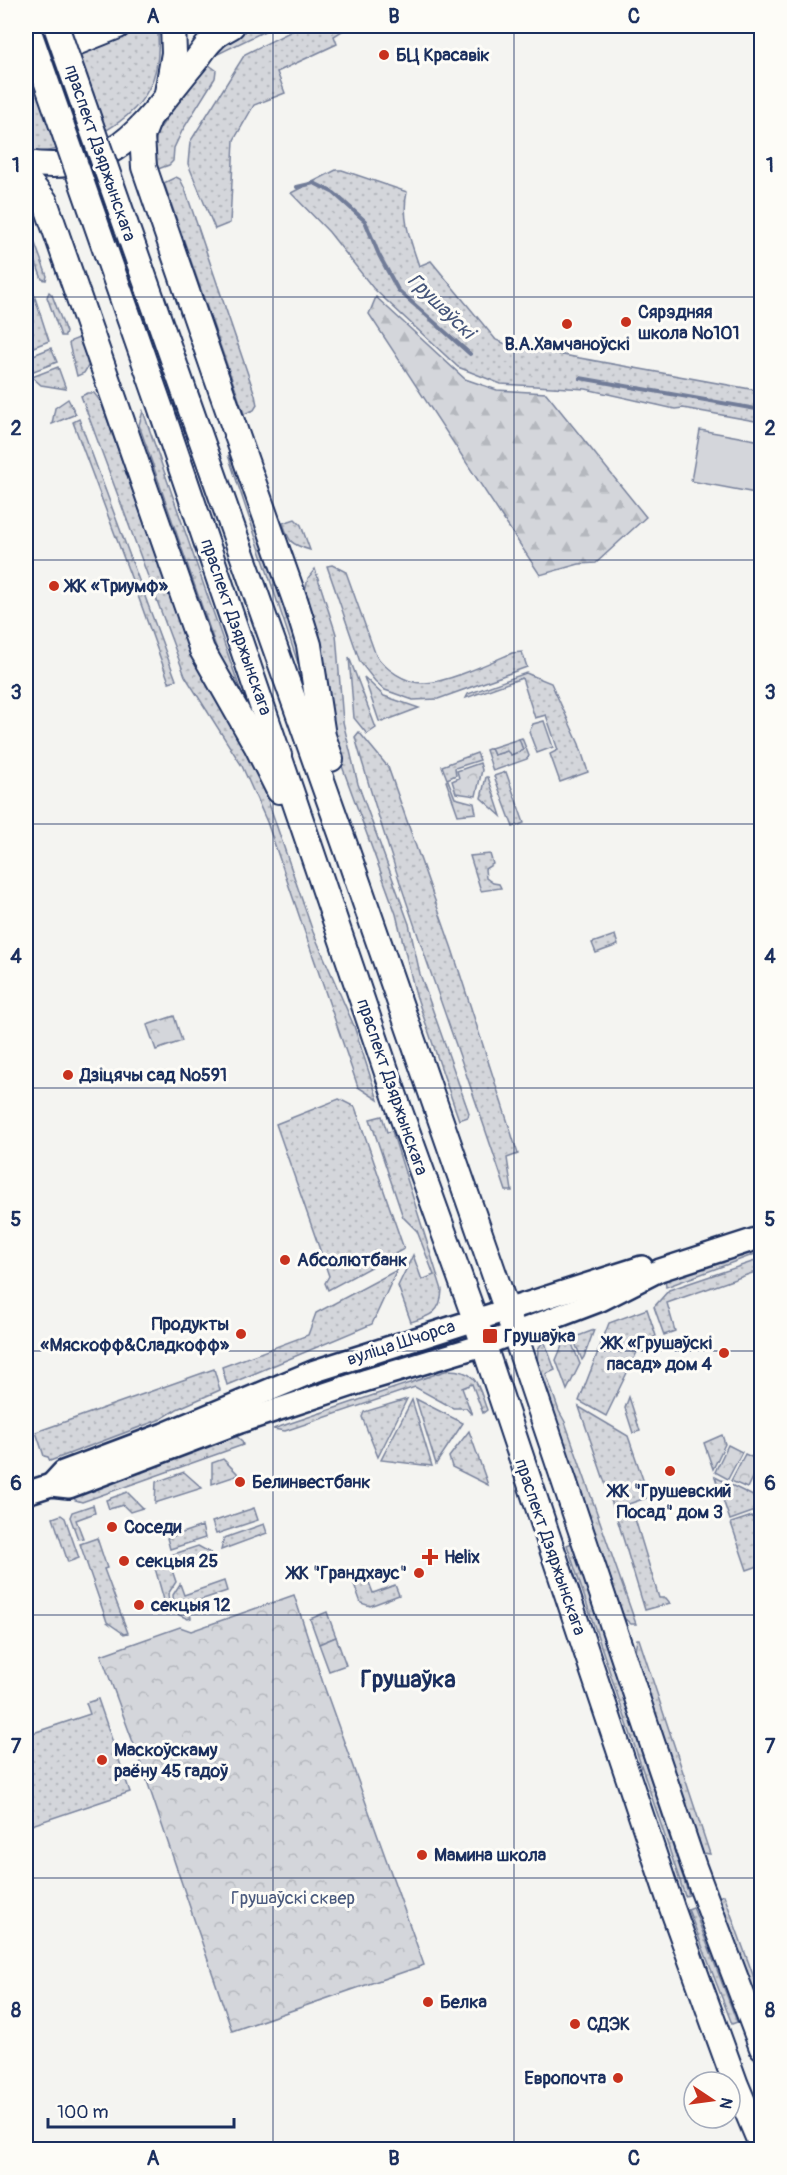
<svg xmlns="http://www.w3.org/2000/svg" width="787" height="2175" font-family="Pangolin,sans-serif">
	<defs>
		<pattern id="grass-dots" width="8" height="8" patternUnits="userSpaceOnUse" patternTransform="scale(1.5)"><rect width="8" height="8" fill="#d4d6db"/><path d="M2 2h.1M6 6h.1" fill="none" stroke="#b5b8be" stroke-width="1.8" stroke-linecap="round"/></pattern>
		<pattern id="forest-firs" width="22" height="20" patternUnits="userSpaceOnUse" patternTransform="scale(1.5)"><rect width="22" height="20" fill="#d4d6db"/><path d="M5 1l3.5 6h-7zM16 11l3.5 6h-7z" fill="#b5b8be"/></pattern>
		<pattern id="park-crowns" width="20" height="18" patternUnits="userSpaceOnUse" patternTransform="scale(1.5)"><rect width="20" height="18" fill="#d4d6db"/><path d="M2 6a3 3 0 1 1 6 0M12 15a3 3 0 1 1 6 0" fill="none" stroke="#b5b8be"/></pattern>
	</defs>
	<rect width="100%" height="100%" fill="#f4f4f1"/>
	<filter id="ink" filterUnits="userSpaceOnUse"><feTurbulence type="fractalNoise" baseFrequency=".0167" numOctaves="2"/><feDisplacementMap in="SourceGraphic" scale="12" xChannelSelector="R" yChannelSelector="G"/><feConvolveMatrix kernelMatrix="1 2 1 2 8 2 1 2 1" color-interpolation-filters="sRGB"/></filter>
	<g filter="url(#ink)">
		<g fill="url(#grass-dots)" stroke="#78829c" stroke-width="1.5">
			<path d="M142,26H176L158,33C159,47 158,65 153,79C137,125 71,154 26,152V73Z"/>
			<path d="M252,26H275L218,54L213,52L229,36Z"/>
			<path d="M302,26H350L334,36L337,44L277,72L285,93L254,105L234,140L230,223L215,229L188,164L190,142L245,54Z"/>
			<path d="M205,62L216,70L215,78L182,131L174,148L173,161L169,165L158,169L154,147L158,131Z"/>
			<path d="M336,170H342L407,192C401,218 411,242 419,266L431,261L496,340L508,345L761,391V422L683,408L675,409L586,389L501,384L458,367L373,288L329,232L291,193Z"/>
			<path d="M176,177L180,179L185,189L255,395L257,405L254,410L244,414L164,183Z"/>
			<path d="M30,236L33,238L47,276L46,280L42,279L28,241Z"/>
			<path d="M26,270L49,341L26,350V342L31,339L26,324Z"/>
			<path d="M49,292L52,295L66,332L65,336H61L47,297Z"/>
			<path d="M84,336L90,363L84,373L77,376L69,344L71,341Z"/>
			<path d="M51,348L57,362L31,372L26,358Z"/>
			<path d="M58,367L66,389L41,385L32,377Z"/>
			<path d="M88,393H94L101,402L177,616L200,664L246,747L264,789L313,932L354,1026L378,1100L358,1087L267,822L242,766L185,676L81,396Z"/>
			<path d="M68,399L76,414L52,424L55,408Z"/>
			<path d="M143,411L246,706L225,673L139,425Z"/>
			<path d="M79,419L176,680L169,682L137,593L133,594L129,582L132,580L73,422Z"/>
			<path d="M228,455L239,471L300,646L305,684Z"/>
			<path d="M295,519L301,525L310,550C290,544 289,542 283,523Z"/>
			<path d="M332,565L346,572L375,653C384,669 406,684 425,683C449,682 489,663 512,653L522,652L527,667L438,699L413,700L385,690L375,681L360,662L327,566Z"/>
			<path d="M315,569L336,634L343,722L358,784L409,924L420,974L469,1113L468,1117L459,1120L415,992L396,914L342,766L332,733L320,645L305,591L308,578Z"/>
			<path d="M349,657L376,728L367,734L354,718Z"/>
			<path d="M526,673L551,683L579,744L588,772L560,782L550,754L558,750L546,715L535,718L522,678L466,698L468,694Z"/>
			<path d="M364,677L384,696L419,708L382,722L379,721Z"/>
			<path d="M359,732L388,767L452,949L518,1154L507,1158L512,1191H506C456,1039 398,890 355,737Z"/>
			<path d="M522,738L529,756L527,759L493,771L486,750L491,748L494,755L507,751L523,750L519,739Z"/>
			<path d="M477,753L480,760L455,768L456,775L447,779L442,766Z"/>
			<path d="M506,772L524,823L513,827L494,776Z"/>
			<path d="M486,777H488L501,816L481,798Z"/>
			<path d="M448,780L455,798L474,803L476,813L458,815L446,781Z"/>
			<path d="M490,854L493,864L485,869L486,878L493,883L499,884L501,888L481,891L470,856Z"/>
			<path d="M615,935L618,945L596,953L592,943Z"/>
			<path d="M339,1099L355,1107L404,1249L328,1290L325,1283L329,1276L276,1124Z"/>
			<path d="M382,1116L387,1132L392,1131L442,1290C441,1313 430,1316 411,1322L398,1286L413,1255L422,1280L434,1275L417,1231L403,1217L370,1119Z"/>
			<path d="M761,1246V1252L666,1287L665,1278Z"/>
			<path d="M761,1259V1270L667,1303L675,1331L664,1335L654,1307L669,1290Z"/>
			<path d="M397,1270L372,1324L227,1385L222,1367L308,1335L316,1313Z"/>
			<path d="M647,1309L656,1336L640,1346L606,1416L579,1401L609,1323Z"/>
			<path d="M594,1330L584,1357L582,1360L575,1343L578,1336Z"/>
			<path d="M462,1333L367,1366L260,1412L257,1404L375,1360Z"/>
			<path d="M570,1339L580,1364L567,1390L556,1360L564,1341Z"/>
			<path d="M544,1340L555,1370L546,1374L559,1411L565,1422L636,1624H631L624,1618L537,1365L538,1349Z"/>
			<path d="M214,1369L220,1390L177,1409L161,1419L50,1461L48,1457L44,1456L36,1432Z"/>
			<path d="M448,1370C478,1370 478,1386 487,1410L483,1413L472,1384L462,1388L472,1415L466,1408H453L415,1387L285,1431L273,1429Z"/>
			<path d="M629,1397L640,1431L633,1433L625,1408Z"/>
			<path d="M407,1399L378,1457L362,1417L364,1412Z"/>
			<path d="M416,1399L463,1423L436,1464Z"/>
			<path d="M412,1400L432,1466L381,1460Z"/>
			<path d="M579,1407L628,1436L649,1497L614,1509Z"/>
			<path d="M469,1431L488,1485L452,1467L449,1457Z"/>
			<path d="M235,1435L242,1441L243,1445L82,1502L75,1500L72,1492Z"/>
			<path d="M722,1435L725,1444L713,1469L704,1443Z"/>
			<path d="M223,1459L239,1475L212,1484V1463Z"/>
			<path d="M184,1472L202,1488L155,1503L156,1482Z"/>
			<path d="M715,1477L761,1500V1509L730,1520Z"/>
			<path d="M127,1492L143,1508L130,1512L123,1505L109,1509L106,1500Z"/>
			<path d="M93,1505L95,1513L76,1520L83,1538L78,1539L70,1517L72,1512Z"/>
			<path d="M254,1508L258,1520L216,1534L212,1522Z"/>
			<path d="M632,1509L659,1598H666L670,1603L645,1610L616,1515Z"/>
			<path d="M61,1515L65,1518L79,1558L68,1562L53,1518Z"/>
			<path d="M752,1516L761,1542V1565L747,1570L731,1523Z"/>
			<path d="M264,1524L267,1533L221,1550L224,1538Z"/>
			<path d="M202,1526L205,1538L170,1549L167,1538Z"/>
			<path d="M97,1538L107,1568L104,1569L128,1633L124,1634L107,1622L80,1544Z"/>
			<path d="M572,1543L689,1895L685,1896L567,1545Z"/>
			<path d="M198,1546L211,1553L171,1567L176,1582L168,1594L170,1607H166L153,1561Z"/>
			<path d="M363,1567L373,1593L395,1585L399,1595L370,1606L361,1603L351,1576L352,1572Z"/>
			<path d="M224,1581L227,1591L188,1604L191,1618L188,1619L179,1615L174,1606L173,1595L180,1584L184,1595Z"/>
			<path d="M327,1612L336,1637L319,1644L310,1619Z"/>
			<path d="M637,1639H639L710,1854L703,1853L700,1850L635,1652Z"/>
			<path d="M98,1699L130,1792L26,1827V1731L27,1735L90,1714L86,1703Z"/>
			<path d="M724,1895L761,1997V2020L716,1898Z"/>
			<path d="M693,1907L737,2022L732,2024L688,1909Z"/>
		</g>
		<path fill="url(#forest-firs)" stroke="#78829c" stroke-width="1.5" d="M376,297L465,379L497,390L546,393L646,517L596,563L579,564L540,575L369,314Z"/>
		<g fill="url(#park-crowns)" stroke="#78829c" stroke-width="1.5">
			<path d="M519,739L523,750L511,755L507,751L494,755L491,748Z"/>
			<path d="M480,763L482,770L476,796L456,793L452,781L459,778L457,771Z"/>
			<path d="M174,1016L182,1041L156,1050L147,1025Z"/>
			<path d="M728,1445L742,1452L728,1479L715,1472Z"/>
			<path d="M745,1454L760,1461L747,1488L731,1481Z"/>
			<path d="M294,1595L324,1686L424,1965L232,2031L144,1772L101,1655L180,1627L191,1631Z"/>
			<path d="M336,1637L346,1665L329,1671L319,1644Z"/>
		</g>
		<g fill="#d4d6db" stroke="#78829c" stroke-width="1.5">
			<path d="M700,430L761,441V494L691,481Z"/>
			<path d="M544,721L553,747L537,753L529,732L533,724Z"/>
		</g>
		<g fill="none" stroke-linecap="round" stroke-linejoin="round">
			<g stroke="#717c98" stroke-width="4">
				<path d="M297,187L314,183L334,193L365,221L379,255L398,290L470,354"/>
				<path d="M580,378L762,410"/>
			</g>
			<defs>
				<g id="secondary">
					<path d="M51,1485L63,1472L164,1434L315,1371L642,1267"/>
					<path d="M26,1493L51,1485L69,1487L240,1422L367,1380L483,1345L601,1300L660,1270L762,1237"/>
				</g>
				<g id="primary">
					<path d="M26,63L118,26"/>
					<path d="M167,93L174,53L173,26"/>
					<path d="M148,121L142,136L144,167L216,376L296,603L309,645L323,736L331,759"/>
					<path d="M26,163C118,176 141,126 193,64C200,56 205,46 213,39C218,33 226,30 232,26"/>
					<path d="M26,178L45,201L202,650L256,745L279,791"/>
					<path d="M188,402L346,848L507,1311L694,1867L762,2048"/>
					<path d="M162,412L400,1111L475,1319L672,1908L736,2085L762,2147"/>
				</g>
			</defs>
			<use href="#secondary" stroke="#1b2f5e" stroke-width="26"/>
			<use href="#primary" stroke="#1b2f5e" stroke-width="28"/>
			<use href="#secondary" stroke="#fdfcf7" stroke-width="21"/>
			<use href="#primary" stroke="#fdfcf7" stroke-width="24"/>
			<defs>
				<g id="primary-bridge">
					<path d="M27,26L162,412"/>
					<path d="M56,26L188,402"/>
				</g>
			</defs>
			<use href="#primary-bridge" stroke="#1b2f5e" stroke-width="28" stroke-linecap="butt"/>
			<use href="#primary-bridge" stroke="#fdfcf7" stroke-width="24"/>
		</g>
	</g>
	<path fill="none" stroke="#1b2f5e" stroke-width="1.5" stroke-opacity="0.55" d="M273,26V2150M514,26V2150M26,297H762M26,560H762M26,824H762M26,1088H762M26,1351H762M26,1615H762M26,1878H762"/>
	<g fill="#c8321e" stroke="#fdfcf7" stroke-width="2">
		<circle cx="384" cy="55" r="6"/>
		<circle cx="626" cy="322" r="6"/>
		<circle cx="567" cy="324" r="6"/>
		<circle cx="54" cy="586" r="6"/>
		<circle cx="68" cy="1075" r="6"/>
		<circle cx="285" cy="1260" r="6"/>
		<circle cx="241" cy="1334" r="6"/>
		<rect x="482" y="1328" width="16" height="16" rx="3"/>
		<circle cx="724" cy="1353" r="6"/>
		<circle cx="670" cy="1471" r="6"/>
		<circle cx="240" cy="1482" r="6"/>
		<circle cx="112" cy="1527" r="6"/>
		<path d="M427 1548h6v6h6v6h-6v6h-6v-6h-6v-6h6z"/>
		<circle cx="124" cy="1561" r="6"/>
		<circle cx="419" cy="1573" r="6"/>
		<circle cx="139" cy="1605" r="6"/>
		<circle cx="102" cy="1760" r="6"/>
		<circle cx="422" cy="1855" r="6"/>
		<circle cx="428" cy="2002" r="6"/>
		<circle cx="575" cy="2024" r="6"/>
		<circle cx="618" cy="2078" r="6"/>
	</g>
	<g text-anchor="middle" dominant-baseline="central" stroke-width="6" stroke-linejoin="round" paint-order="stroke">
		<g font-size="18" font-weight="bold" fill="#1b2f5e" stroke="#fdfcf7" text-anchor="start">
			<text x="396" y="55">БЦ Красавік</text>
			<text x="638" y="312">Сярэдняя<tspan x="638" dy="21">школа №101</tspan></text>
			<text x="567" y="344" text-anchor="middle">В.А.Хамчаноўскі</text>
			<text x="66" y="586">ЖК «Триумф»</text>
			<text x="80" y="1075">Дзіцячы сад №591</text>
			<text x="297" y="1260">Абсолютбанк</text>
			<text x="229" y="1324" text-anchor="end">Продукты<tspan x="229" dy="21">«Мяскофф&amp;Сладкофф»</tspan></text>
			<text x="504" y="1336">Грушаўка</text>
			<text x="712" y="1343" text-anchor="end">ЖК «Грушаўскі<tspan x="712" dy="21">пасад» дом 4</tspan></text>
			<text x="252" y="1482">Белинвестбанк</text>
			<text x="670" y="1491" text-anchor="middle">ЖК "Грушевский<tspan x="670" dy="21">Посад" дом 3</tspan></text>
			<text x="124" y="1527">Соседи</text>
			<text x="444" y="1557">Helix</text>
			<text x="136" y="1561">секцыя 25</text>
			<text x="407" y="1573" text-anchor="end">ЖК "Грандхаус"</text>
			<text x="151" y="1605">секцыя 12</text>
			<text x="114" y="1750">Маскоўскаму<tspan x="114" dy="21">раёну 45 гадоў</tspan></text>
			<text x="434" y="1855">Мамина школа</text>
			<text x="440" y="2002">Белка</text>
			<text x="587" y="2024">СДЭК</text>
			<text x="606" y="2078" text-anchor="end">Европочта</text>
		</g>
		<g font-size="18" fill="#1b2f5e" stroke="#fdfcf7">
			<text transform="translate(100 153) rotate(71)">праспект Дзяржынскага</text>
			<text transform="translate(236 627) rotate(71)">праспект Дзяржынскага</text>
			<text transform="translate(392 1087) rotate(71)">праспект Дзяржынскага</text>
			<text transform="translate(401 1343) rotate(-18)">вуліца Шчорса</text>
			<text transform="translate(550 1547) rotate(71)">праспект Дзяржынскага</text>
		</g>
		<g font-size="18" fill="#49597d" stroke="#fdfcf7">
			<text x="293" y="1898">Грушаўскі сквер</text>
		</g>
		<g font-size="20" font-style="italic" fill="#46567b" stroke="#fdfcf7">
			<text transform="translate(441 306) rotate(44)">Грушаўскі</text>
		</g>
		<g font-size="24" font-weight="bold" fill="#1b2f5e" stroke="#fdfcf7">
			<text x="408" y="1679">Грушаўка</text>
		</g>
	</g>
	<rect width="787" height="2175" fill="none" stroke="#fdfcf7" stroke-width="66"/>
	<g transform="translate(712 2100) rotate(103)"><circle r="28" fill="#fdfcf7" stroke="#a3aaba" stroke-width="1.5"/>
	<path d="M0-4.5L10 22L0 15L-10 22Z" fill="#c8321e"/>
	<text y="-9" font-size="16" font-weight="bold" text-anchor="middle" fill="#1b2f5e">N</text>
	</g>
	<path d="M48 2118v9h186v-9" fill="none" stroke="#1b2f5e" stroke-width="3"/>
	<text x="57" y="2118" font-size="18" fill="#1b2f5e" stroke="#fdfcf7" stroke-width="4.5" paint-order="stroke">100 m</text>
	<rect x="33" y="33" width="721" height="2109" fill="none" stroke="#1b2f5e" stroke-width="2"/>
	<g font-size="20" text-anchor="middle" font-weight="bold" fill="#1b2f5e">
		<text x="153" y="23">A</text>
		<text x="394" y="23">B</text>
		<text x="634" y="23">C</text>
		<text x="16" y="172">1</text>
		<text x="770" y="172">1</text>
		<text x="16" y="435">2</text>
		<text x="770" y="435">2</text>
		<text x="16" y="699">3</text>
		<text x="770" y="699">3</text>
		<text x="16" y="963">4</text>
		<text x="770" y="963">4</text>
		<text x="16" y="1226">5</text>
		<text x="770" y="1226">5</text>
		<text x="16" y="1490">6</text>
		<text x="770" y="1490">6</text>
		<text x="16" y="1753">7</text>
		<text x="770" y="1753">7</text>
		<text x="16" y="2017">8</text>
		<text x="770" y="2017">8</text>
		<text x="153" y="2165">A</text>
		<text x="394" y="2165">B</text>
		<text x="634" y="2165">C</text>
	</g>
</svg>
